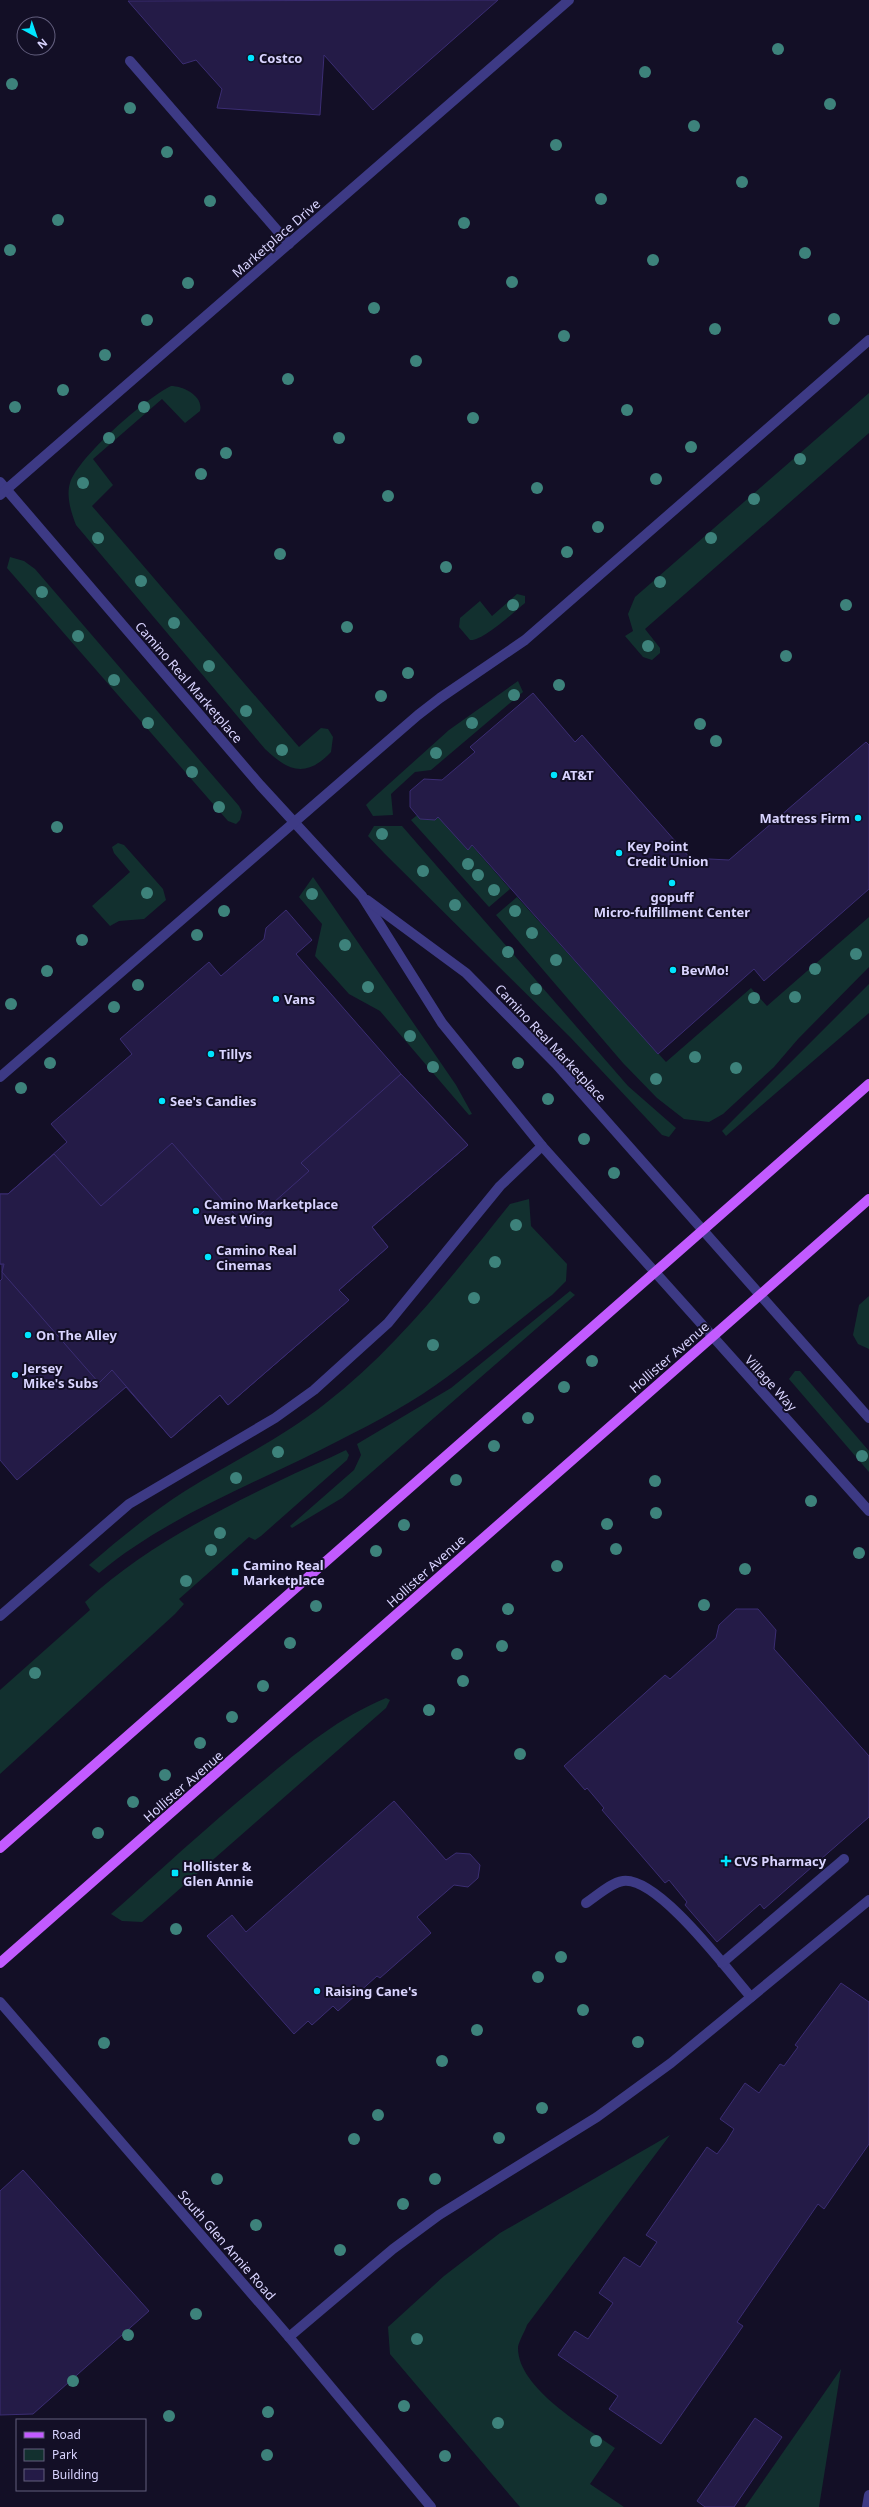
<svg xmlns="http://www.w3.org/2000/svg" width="869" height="2507" font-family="'Noto Sans',sans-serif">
	<rect width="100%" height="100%" fill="#130f26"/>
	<g fill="#12302f">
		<path d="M171,386C183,386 204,396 200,411L185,423L162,399L93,459L113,485L92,506L299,747L321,728L328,729L333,737L331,752C306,778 289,772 265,749L76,525C71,512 66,496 70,483C78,457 146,398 171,386Z"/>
		<path d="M869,393V433L645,629L660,648V653L652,660L643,657L625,636L633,631L628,614L635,597Z"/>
		<path d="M10,557L24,561L35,569L239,806L242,812L240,820L236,824L228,821L7,568Z"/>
		<path d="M517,594L525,596V603C515,611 482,642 470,640L459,627L460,618L480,601L492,616Z"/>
		<path d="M518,681L523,692L431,770L415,772L391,794L393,815L373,816L366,805L370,801L449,730Z"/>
		<path d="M420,813L445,815L510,889L489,907L411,820Z"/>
		<path d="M374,826H402L628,1086L676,1128L669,1137L662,1135L570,1037L385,854L368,836Z"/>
		<path d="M118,843L124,845L163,889L166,900L144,919L119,921L110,926L92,906L130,872L114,853L112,847Z"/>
		<path d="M313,877L456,1085L472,1114L469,1115L380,1011L349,994L315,956L322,924L299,897Z"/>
		<path d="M517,897L666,1062L751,988L767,1006L869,917V967L798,1039L774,1067L723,1114L709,1122L684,1119L657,1098L623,1063L496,915Z"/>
		<path d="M869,984V1013L726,1136L722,1131Z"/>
		<path d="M529,1199L531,1226L567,1264L566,1281L552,1295C517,1321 483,1351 447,1377C415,1401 376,1422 340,1440C260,1482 170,1514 99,1573L89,1565C120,1538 151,1513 185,1491C232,1462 282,1438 326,1403C398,1347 453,1275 510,1204Z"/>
		<path d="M570,1291L575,1295L342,1498L292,1528L290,1526L354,1470L361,1455L357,1444L451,1388Z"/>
		<path d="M869,1296V1349L858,1344L853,1335L859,1305Z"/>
		<path d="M795,1371H800L869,1451V1472L789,1379Z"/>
		<path d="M346,1450L349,1455L347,1460L261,1536L255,1540L249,1537L179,1599L184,1604L175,1614L0,1774V1690L90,1610L85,1602C141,1550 211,1514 279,1481C301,1470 324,1461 346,1450Z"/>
		<path d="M386,1698L390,1700L386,1708L142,1922L122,1921L111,1914C162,1869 211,1823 264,1780C302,1748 340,1717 386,1698Z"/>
		<path d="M670,2135L527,2325C525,2331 519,2341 518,2347C517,2388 586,2427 615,2448L590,2484L624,2507H520L390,2354L388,2327L444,2276L500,2233Z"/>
		<path d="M841,2369L819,2507H745Z"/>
	</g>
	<g fill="#241b47" stroke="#3b2d73">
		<path d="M498,0L373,110L324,55L320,115L217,108L222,89L196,60L183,64L128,1Z"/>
		<path d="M533,693L575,742L582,735L690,858L729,860L866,742L869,745V889L764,981L754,969L658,1054L472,845L468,850L438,817L435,820L420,819L410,807V791L424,779L442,780L475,752L470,747Z"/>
		<path d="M286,910L312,940L296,954L401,1074L468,1145L372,1227L388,1247L339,1290L349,1300L228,1405L220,1395L171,1438L126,1387L17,1480L0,1460V1281L2,1279V1264H0V1194H8L67,1142L51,1124L132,1054L120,1039L209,962L221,976L264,939L266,928Z"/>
		<path d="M401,1074L468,1145L372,1227L388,1247L339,1290L349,1300L228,1405L220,1395L171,1438L112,1370L99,1383L2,1272L4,1264H0V1194H8L54,1154L101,1206L172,1143L246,1227L309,1171L301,1163Z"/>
		<path d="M736,1609H758L776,1630L774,1649L869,1756V1817L764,1909L760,1904L717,1942L685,1905L687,1902L669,1880L665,1883L602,1810L604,1808L587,1788L585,1790L564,1766L665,1675L670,1679L716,1638L719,1625Z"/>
		<path d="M394,1801L446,1860L456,1853L470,1854L480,1865L478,1878L468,1887L454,1885L417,1917L431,1933L380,1978L377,1976L338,2011L333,2006L312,2025L308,2021L294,2034L207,1936L232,1915L246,1932Z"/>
		<path d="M841,1983L869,2002V2144L824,2209L818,2204L737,2322L743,2326L661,2444L609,2409L618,2396L558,2355L575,2331L588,2339L613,2303L599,2293L624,2257L640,2267L657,2242L646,2235L707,2147L717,2154L726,2142L734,2129L720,2119L745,2083L759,2093L780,2064L784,2066L798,2047L795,2045Z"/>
		<path d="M23,2170L149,2311L33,2414L0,2415V2191Z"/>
		<path d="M755,2418L782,2437L734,2507H705L697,2501Z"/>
	</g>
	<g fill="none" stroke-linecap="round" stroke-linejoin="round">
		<g stroke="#3d3a85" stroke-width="10">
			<path d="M130,61L289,244"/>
			<path d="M0,482L260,785L362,896L442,1023L542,1146L869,1511"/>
			<path d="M0,495L569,0"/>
			<path d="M367,900L466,973L556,1064L869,1418"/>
			<path d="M0,1077L418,715L440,698L525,640L869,340"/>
			<path d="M0,1616L129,1504L275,1418L314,1390L388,1323L500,1186L542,1146"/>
			<path d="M586,1903C597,1896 610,1883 623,1881C658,1876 728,1971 751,1997"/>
			<path d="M722,1963L844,1859"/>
			<path d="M0,2002L289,2337L431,2507"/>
			<path d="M289,2337L393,2249L439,2215L597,2117L671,2063L869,1900"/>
			<path d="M867,2507L869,2495"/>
		</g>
		<g stroke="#c25bff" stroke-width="10">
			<path d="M0,1848L869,1084"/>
			<path d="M0,1963L869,1199"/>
		</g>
	</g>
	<g fill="#3d827b">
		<circle cx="778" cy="49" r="6"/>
		<circle cx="645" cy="72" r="6"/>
		<circle cx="12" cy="84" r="6"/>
		<circle cx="830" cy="104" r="6"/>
		<circle cx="130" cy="108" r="6"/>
		<circle cx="694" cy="126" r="6"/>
		<circle cx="556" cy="145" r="6"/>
		<circle cx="167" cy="152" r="6"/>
		<circle cx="742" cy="182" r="6"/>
		<circle cx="601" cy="199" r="6"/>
		<circle cx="210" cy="201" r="6"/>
		<circle cx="58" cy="220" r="6"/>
		<circle cx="464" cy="223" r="6"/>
		<circle cx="10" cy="250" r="6"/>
		<circle cx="805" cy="253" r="6"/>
		<circle cx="653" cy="260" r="6"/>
		<circle cx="512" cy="282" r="6"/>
		<circle cx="188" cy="283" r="6"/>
		<circle cx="374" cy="308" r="6"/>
		<circle cx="834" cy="319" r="6"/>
		<circle cx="147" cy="320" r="6"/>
		<circle cx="715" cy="329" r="6"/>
		<circle cx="564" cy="336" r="6"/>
		<circle cx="105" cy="355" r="6"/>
		<circle cx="416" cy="361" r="6"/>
		<circle cx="288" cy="379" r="6"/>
		<circle cx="63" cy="390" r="6"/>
		<circle cx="15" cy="407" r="6"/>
		<circle cx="144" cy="407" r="6"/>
		<circle cx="627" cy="410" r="6"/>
		<circle cx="473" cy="418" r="6"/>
		<circle cx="109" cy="438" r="6"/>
		<circle cx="339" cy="438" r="6"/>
		<circle cx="691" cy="447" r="6"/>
		<circle cx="226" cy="453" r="6"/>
		<circle cx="800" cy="459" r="6"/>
		<circle cx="201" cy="474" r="6"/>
		<circle cx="656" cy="479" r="6"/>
		<circle cx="83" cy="483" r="6"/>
		<circle cx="537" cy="488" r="6"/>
		<circle cx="388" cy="496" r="6"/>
		<circle cx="754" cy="499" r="6"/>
		<circle cx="598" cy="527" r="6"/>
		<circle cx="98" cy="538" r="6"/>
		<circle cx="711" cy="538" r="6"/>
		<circle cx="567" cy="552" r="6"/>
		<circle cx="280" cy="554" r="6"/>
		<circle cx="446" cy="567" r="6"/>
		<circle cx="141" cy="581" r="6"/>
		<circle cx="660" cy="582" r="6"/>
		<circle cx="42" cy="592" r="6"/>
		<circle cx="513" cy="605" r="6"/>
		<circle cx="846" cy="605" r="6"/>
		<circle cx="174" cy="623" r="6"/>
		<circle cx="347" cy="627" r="6"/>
		<circle cx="78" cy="636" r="6"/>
		<circle cx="648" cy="646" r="6"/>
		<circle cx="786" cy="656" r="6"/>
		<circle cx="209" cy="666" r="6"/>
		<circle cx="408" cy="673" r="6"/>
		<circle cx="114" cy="680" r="6"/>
		<circle cx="559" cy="685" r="6"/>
		<circle cx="514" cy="695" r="6"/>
		<circle cx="381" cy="696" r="6"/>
		<circle cx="246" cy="711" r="6"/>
		<circle cx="148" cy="723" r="6"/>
		<circle cx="472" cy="723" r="6"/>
		<circle cx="700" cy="724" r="6"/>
		<circle cx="716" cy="741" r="6"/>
		<circle cx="282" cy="750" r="6"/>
		<circle cx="436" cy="753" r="6"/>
		<circle cx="192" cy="772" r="6"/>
		<circle cx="219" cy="807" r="6"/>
		<circle cx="57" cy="827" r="6"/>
		<circle cx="382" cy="834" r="6"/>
		<circle cx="468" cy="864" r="6"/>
		<circle cx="423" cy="871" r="6"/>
		<circle cx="478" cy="875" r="6"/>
		<circle cx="494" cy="890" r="6"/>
		<circle cx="147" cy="893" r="6"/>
		<circle cx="312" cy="894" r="6"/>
		<circle cx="455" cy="905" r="6"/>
		<circle cx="224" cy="911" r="6"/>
		<circle cx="515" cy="911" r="6"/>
		<circle cx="532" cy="933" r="6"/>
		<circle cx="197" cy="935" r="6"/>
		<circle cx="82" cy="940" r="6"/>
		<circle cx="345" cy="945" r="6"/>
		<circle cx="508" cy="952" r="6"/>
		<circle cx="856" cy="954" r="6"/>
		<circle cx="556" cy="960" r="6"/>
		<circle cx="815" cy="969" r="6"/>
		<circle cx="47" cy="971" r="6"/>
		<circle cx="138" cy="985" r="6"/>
		<circle cx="368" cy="987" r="6"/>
		<circle cx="536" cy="989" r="6"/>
		<circle cx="795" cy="997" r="6"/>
		<circle cx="754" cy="998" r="6"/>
		<circle cx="11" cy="1004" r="6"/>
		<circle cx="114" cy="1007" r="6"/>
		<circle cx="410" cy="1036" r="6"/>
		<circle cx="695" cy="1057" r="6"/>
		<circle cx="50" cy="1063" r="6"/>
		<circle cx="518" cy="1063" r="6"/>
		<circle cx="433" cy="1067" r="6"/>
		<circle cx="736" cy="1068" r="6"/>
		<circle cx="656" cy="1079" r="6"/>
		<circle cx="21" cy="1088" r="6"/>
		<circle cx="548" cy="1099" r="6"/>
		<circle cx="584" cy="1139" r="6"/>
		<circle cx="614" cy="1173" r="6"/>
		<circle cx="516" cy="1225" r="6"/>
		<circle cx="495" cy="1262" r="6"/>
		<circle cx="474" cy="1298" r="6"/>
		<circle cx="433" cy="1345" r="6"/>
		<circle cx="592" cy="1361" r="6"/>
		<circle cx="564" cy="1387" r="6"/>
		<circle cx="528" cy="1418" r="6"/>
		<circle cx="494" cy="1446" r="6"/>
		<circle cx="278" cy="1452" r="6"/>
		<circle cx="862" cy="1456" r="6"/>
		<circle cx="236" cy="1478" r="6"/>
		<circle cx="456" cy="1480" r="6"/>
		<circle cx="655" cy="1481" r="6"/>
		<circle cx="811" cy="1501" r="6"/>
		<circle cx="656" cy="1513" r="6"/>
		<circle cx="607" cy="1524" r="6"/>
		<circle cx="404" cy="1525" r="6"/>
		<circle cx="220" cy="1533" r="6"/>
		<circle cx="616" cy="1549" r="6"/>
		<circle cx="211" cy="1550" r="6"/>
		<circle cx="376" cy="1551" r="6"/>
		<circle cx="859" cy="1553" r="6"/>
		<circle cx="557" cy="1566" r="6"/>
		<circle cx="745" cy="1569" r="6"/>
		<circle cx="186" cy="1581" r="6"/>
		<circle cx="704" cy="1605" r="6"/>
		<circle cx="316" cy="1606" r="6"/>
		<circle cx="508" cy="1609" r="6"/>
		<circle cx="290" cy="1643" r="6"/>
		<circle cx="502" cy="1646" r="6"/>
		<circle cx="457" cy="1654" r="6"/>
		<circle cx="35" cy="1673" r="6"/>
		<circle cx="463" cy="1681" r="6"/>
		<circle cx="263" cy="1686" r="6"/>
		<circle cx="429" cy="1710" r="6"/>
		<circle cx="232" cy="1717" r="6"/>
		<circle cx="200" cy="1743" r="6"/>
		<circle cx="520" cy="1754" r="6"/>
		<circle cx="165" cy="1775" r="6"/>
		<circle cx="133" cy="1802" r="6"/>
		<circle cx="98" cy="1833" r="6"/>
		<circle cx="176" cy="1929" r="6"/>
		<circle cx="561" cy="1957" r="6"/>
		<circle cx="538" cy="1977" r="6"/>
		<circle cx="583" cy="2010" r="6"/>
		<circle cx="477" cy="2030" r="6"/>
		<circle cx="638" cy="2042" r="6"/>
		<circle cx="104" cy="2043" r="6"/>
		<circle cx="442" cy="2061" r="6"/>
		<circle cx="542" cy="2108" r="6"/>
		<circle cx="378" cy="2115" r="6"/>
		<circle cx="499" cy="2138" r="6"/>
		<circle cx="354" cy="2139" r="6"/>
		<circle cx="217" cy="2179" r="6"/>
		<circle cx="435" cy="2179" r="6"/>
		<circle cx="403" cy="2204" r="6"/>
		<circle cx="256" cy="2225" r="6"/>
		<circle cx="340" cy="2250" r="6"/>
		<circle cx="196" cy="2314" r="6"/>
		<circle cx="128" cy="2335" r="6"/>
		<circle cx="417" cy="2339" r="6"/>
		<circle cx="73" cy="2381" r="6"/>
		<circle cx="404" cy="2406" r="6"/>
		<circle cx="268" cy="2412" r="6"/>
		<circle cx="169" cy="2416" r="6"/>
		<circle cx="498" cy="2423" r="6"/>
		<circle cx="596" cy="2441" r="6"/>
		<circle cx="267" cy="2455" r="6"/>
		<circle cx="445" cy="2456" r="6"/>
	</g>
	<g fill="#00e5ff" stroke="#130f26" stroke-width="1.5">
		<circle cx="251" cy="58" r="4"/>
		<circle cx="554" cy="775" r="4"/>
		<circle cx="858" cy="818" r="4"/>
		<circle cx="619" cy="853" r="4"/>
		<circle cx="672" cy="883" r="4"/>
		<circle cx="673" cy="970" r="4"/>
		<circle cx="276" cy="999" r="4"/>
		<circle cx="211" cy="1054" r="4"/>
		<circle cx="162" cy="1101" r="4"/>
		<circle cx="196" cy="1211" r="4"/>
		<circle cx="208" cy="1257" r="4"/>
		<circle cx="28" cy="1335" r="4"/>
		<circle cx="15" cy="1375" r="4"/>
		<rect x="231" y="1568" width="8" height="8" rx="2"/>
		<path d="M724 1855h4v4h4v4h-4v4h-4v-4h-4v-4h4z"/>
		<rect x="171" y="1869" width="8" height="8" rx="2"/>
		<circle cx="317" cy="1991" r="4"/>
	</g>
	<g text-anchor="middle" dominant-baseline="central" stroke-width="4" stroke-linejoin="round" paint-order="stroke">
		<g font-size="13" font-weight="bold" fill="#d9d4ff" stroke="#130f26" text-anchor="start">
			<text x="259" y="58">Costco</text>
			<text x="562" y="775">AT&amp;T</text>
			<text x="850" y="818" text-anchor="end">Mattress Firm</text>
			<text x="627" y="846">Key Point<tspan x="627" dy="15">Credit Union</tspan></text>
			<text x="672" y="897" text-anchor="middle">gopuff<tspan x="672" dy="15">Micro-fulfillment Center</tspan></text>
			<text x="681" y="970">BevMo!</text>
			<text x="284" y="999">Vans</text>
			<text x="219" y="1054">Tillys</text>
			<text x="170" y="1101">See's Candies</text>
			<text x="204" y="1204">Camino Marketplace<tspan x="204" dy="15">West Wing</tspan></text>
			<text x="216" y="1250">Camino Real<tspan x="216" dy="15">Cinemas</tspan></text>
			<text x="36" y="1335">On The Alley</text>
			<text x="23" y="1368">Jersey<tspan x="23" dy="15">Mike's Subs</tspan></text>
			<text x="243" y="1565">Camino Real<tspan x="243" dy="15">Marketplace</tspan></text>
			<text x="734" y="1861">CVS Pharmacy</text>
			<text x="183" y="1866">Hollister &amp;<tspan x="183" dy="15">Glen Annie</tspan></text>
			<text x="325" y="1991">Raising Cane's</text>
		</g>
		<g font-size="13" fill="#d9d4ff" stroke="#130f26">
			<text transform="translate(276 238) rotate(-41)">Marketplace Drive</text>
			<text transform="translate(189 682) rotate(49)">Camino Real Marketplace</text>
			<text transform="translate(551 1043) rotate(47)">Camino Real Marketplace</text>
			<text transform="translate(669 1357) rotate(-41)">Hollister Avenue</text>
			<text transform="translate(771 1383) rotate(48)">Village Way</text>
			<text transform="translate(426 1571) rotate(-42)">Hollister Avenue</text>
			<text transform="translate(183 1786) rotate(-41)">Hollister Avenue</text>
			<text transform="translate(227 2245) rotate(49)">South Glen Annie Road</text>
		</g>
	</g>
	<rect x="16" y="2419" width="130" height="72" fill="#130f26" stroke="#625e7d"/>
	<rect x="24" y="2432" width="20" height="6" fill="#c25bff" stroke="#625e7d"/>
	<text x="52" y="2439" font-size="12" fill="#d9d4ff">Road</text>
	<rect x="24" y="2449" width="20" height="12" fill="#12302f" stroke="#625e7d"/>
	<text x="52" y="2459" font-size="12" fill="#d9d4ff">Park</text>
	<rect x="24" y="2469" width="20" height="12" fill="#241b47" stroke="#625e7d"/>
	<text x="52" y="2479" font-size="12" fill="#d9d4ff">Building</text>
	<g transform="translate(36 36) rotate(140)"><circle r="19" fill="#130f26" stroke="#625e7d"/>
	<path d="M0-3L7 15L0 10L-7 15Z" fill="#00e5ff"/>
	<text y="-6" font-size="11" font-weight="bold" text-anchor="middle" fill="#d9d4ff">N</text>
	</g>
</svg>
